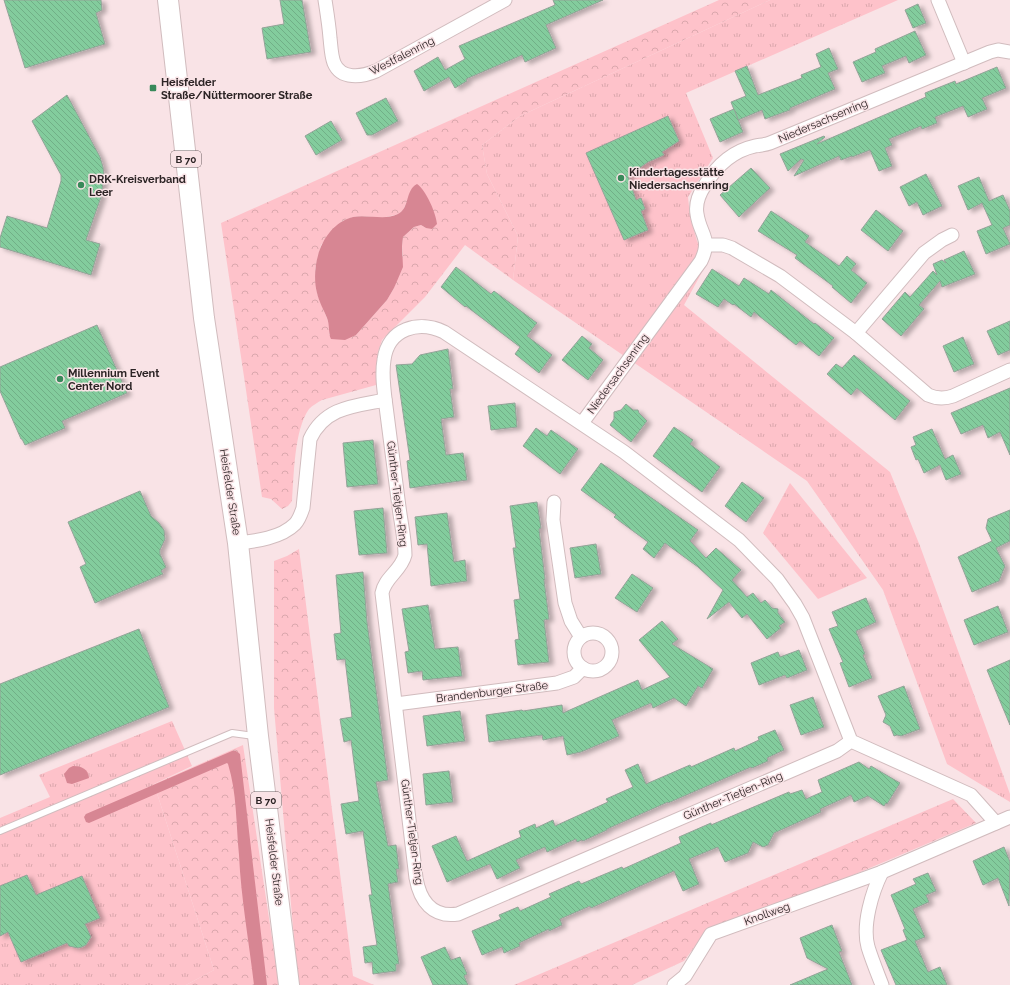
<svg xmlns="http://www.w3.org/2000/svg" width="1010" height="985" font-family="Raleway,sans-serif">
	<defs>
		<pattern id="grass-tufts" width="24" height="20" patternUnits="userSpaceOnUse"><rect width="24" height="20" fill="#fec2ca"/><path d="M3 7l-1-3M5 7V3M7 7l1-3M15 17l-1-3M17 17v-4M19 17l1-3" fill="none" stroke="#daa7ad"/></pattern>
		<pattern id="forest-crowns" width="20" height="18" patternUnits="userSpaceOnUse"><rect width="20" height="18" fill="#fec2ca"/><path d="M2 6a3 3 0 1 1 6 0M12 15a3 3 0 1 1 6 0" fill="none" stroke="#daa7ad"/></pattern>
		<pattern id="building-back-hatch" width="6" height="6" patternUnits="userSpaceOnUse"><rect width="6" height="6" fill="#83cc9d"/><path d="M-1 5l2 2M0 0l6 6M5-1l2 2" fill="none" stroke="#71af87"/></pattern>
		<filter id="shadow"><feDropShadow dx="4.5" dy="2.5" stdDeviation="2" flood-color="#0004"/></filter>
	</defs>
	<rect width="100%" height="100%" fill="#f9e3e6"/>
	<g fill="url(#grass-tufts)">
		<path d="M770,0H898L686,93L713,158L688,197L690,216L697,241L707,263L684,305L890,472L920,546L1010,794V802L947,764L883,590L807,481L513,280L518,236L487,174L482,145L520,116Z"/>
		<path d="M790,483L867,578L818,599L763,533Z"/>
		<path d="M172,721L192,766L154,784L214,970L186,985H0V818L50,797L39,775Z"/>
	</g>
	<g fill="url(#forest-crowns)" fill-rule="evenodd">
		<path d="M719,0H770L520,116L482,145L487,174L518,236L513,280L465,245L425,297L382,340L378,352L376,385L322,400C317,403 313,405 309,409C294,430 294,476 292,501L288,506L282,509L271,499L262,497L221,223ZM414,186L425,194L429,202L426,228L421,225L414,227L403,237L402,246L403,255L394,288L387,300L356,335H329L330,326L317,293L315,269L321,245L342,221L353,217L363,216L382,218L399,214L403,210Z"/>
		<path d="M299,549L353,976L374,985H298L274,708V561L287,556Z"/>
		<path d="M243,745L279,985H186L214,970L154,784Z"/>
		<path d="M953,799L976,823L813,892L707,930L684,961L632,985H514Z"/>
	</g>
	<g fill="#d78693">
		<path d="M417,184C426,190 436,213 437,224L432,229L426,228L421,225L414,227L403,237L402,246L403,267L394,288L387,300L356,335L345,340L331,339C328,333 330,325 327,318C324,310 319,302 317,293C310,265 322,225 353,217C368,214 384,221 398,214C410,208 405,190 417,184Z"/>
		<path d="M232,751H236L240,754L267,985H254C249,942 241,898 239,855C236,824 237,793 228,764L227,763L89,823L86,822L84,817L86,814Z"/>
		<path d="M73,766C82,766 88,769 89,778L72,784L67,783L64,774L69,768Z"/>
	</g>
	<g fill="url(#building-back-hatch)" stroke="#93a398" filter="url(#shadow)">
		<path d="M4,0H101L102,10L96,13L105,44L25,68Z"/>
		<path d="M280,0H302L311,52L267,59L262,28L284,24Z"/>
		<path d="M553,0H603L546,25L556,48L525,62L522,55L466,79L467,81L455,88L449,77L424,91L414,71L438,57L445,70L465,59L459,46L555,5Z"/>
		<path d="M918,4L926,23L913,28L905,10Z"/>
		<path d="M915,31L926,55L909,63L906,56L882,66L885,73L862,82L853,62L876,52L875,49Z"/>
		<path d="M829,48L838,69L828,73L835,89L790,108V110L765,119L762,110L738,120L731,102L746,96L735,71L747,66L758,95L802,78L801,75L821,67L816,54Z"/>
		<path d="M997,67L1006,88L982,98L987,109L968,117L963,106L935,117L937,123L922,129L921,126L889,139L892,145L885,148L892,166L879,171L870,150L852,157V156L841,160L839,156L794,176L804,160L801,159L788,171L780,154L824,136L825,137L817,144L926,97L925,93L955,81L956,84Z"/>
		<path d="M67,95L100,157L103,167L104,175L101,197L86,240L100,244L91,275L0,247V238L7,216L47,228L61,181V175L32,121Z"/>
		<path d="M386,98L398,121L372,135H367L356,113Z"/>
		<path d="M734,109L743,132L720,142L710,119Z"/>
		<path d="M668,116L679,141L662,152L664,155L648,162L628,176L636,200L641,198L645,209L641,211L648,230L624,240L586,153Z"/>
		<path d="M331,121L342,140L316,155L305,136Z"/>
		<path d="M751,168L770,188L739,217L720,195Z"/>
		<path d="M926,174L942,206L923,215L917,202L909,206L900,187Z"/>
		<path d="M979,177L989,201L1003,195L1010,211V225L1003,228L1010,244L986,254L977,231L992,225L982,203L968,210L958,186Z"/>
		<path d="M876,210L903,231L888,251L861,230Z"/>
		<path d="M771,211L809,236L805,242L839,266L847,256L856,264L851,270L867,283L851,303L832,287L833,286L795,258L797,255L758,231Z"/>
		<path d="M964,251L975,274L942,287L940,281L919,305L924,309L901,336L882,319L905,292L910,297L933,271L937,275L933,264L942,260L946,263L944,260Z"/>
		<path d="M456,267L491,294L494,291L537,323L527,336L552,355L539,373L515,354L520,347L466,306L465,307L441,287Z"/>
		<path d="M712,269L739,286L744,278L769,294L771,290L814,324L815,323L834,338L819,356L800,341L796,345L754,312L751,317L734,304L733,305L724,299L718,307L696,294Z"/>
		<path d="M1010,321V350L998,355L987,331Z"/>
		<path d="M97,325L127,393L62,421L65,428L25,445L22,439H21L0,391V367Z"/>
		<path d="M582,336L592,344L589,348L603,360L588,380L562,360Z"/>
		<path d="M963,337L974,364L954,372L943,346Z"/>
		<path d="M448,349L453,389H450L454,417L441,419L446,455L463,453L467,480L410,488L407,461L410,460L396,365L412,364L420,355Z"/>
		<path d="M854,355L910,401L895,420L857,388L851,395L827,374L836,364L842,368Z"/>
		<path d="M1010,388V455L1000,432L988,438L983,425L961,434L951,413Z"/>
		<path d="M515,403L517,427L491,430L488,406Z"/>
		<path d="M626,404L633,410H638L639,413L647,421L631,442L610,425L614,419V412L621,410Z"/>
		<path d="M674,427L693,440L690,444L720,467L702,492L653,456Z"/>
		<path d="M536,428L547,436L551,430L578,449L560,474L523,446Z"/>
		<path d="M932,429L945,459L953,455L961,474L946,480L940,465L924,473L918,459L916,460L911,447L916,445L913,437Z"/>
		<path d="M373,440L378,484L347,487L343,443Z"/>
		<path d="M601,463L698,530L690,541L706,558L716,548L741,570L732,580L747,597L753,593L761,603L765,600L772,608L778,609V613L785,622L779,626L781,628L767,639L747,614L742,618L729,602L707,619L723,590L698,567L665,543L654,558L643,549L648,542L614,517L616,515L581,490Z"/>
		<path d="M742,482L764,498L746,522L725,506Z"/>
		<path d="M140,491L151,516L159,523L164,530L165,539L160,550V554L166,567L161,571L163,574L95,603L80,567L86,564L68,522Z"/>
		<path d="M537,502L541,528L539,529L545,579L544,580L549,619L544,620L549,662L518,665L515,640L519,639L514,600L520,599L513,548H516L510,506Z"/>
		<path d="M383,508L387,553L359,555L354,511Z"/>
		<path d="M1010,510V541L996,548L1005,566L999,581L972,592L958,557L992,541L986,528L988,519Z"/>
		<path d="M447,513L454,562L465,560L467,581L431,586L427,544L418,545L415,517Z"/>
		<path d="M596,544L601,574L575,578L570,548Z"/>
		<path d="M363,572L367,622L388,780L376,782L388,846L396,845L399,869H396L398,882L388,884L399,964H396V971L373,974L372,962L365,963L363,947L377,945L369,895H372L363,831L346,834L341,804L359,801L351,740L344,742L340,719L352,717L345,659L337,660L334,634L341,633L336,575Z"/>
		<path d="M632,574L653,588L637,612L615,598Z"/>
		<path d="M866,598L876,622L856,631L865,654L863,655L872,678L849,687L840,663L843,662L829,629L838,626L832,612Z"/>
		<path d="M428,605L435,649L458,647L462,676L423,680L422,671L408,673L405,652L409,651L402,609Z"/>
		<path d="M998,606L1008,632L974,645L964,620Z"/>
		<path d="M662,621L678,639L672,644L713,669L702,688L698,686L686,706L674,698L653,708L651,703L612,720L619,736L581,752L567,755L563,736L543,740L542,735L489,742L486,715L522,710L523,711L562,705L563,713L638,680L642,690L670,677L639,640Z"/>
		<path d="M139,629L169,707L0,775V684Z"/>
		<path d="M799,650L807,670L787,678L785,675L759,685L751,663L778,652L780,657Z"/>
		<path d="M1010,660V725L987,670Z"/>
		<path d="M904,686L920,729L901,736L897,735L894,736L890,726L883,722L886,715L878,696Z"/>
		<path d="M813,697L824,727L801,735L790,705Z"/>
		<path d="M460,711L465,741L427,746L423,716Z"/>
		<path d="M775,730L784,750L767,758L768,761L752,768L751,767L668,803V802L607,829V830L583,841L582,840L577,842L576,839L547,852L545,847L516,860L520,868L497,879L490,864L447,882L432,846L456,836L467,861L521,837L519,831L535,824L536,828L553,820L555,826L608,802L606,799L633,787L625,770L638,764L646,784L690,765L691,767L734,748L735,751L759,740L758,737Z"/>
		<path d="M859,762L869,769L871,766L900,783L887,804L886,803L884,806L868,796L854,802L851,795L820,809L821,812L774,833L768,845L763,847L753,842L748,853L725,862L718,847L689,859L699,884L683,891L674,871L591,908L590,906L560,919L562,925L549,931V929L519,943L520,946L504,953L502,947L482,955L472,931L501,919L499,915L518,907L520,911L551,897L549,894L579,881L581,884L622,867L623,869L681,843L679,837L711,823V825L789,792L790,794L802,790L806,799L822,792L818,780Z"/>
		<path d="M449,771L453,802L426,805L423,774Z"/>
		<path d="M1004,847L1010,862L1009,906L998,878L983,885L973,861Z"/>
		<path d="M928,873L936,891L926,895L929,902L913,909L925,937L915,941L928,972L940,967L947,985H896L881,950L907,940L903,930L905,929L891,895L916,884L913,879Z"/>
		<path d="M27,875L36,895L82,876L100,918L85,924L91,937L86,945L82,947L78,948L69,946L67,943L21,962L8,932L0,936V886Z"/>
		<path d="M832,925L842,951L839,952L852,985H790L828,969L807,958L800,938Z"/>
		<path d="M445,947L451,960L460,957L467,974L464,976L468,985H433L421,957Z"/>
	</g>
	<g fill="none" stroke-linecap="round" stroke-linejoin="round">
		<defs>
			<path id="service" d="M0,831L232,733L254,736"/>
			<g id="minor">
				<path d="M325,0C327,13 329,25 330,38C331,46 331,55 334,63C341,80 362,77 376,71L505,0"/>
				<path d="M938,0L964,63"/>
				<path d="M706,245H723L732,248L780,276L856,333L928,395C937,399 944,399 953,396L1010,370"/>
				<path d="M856,333L924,253L942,240L952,235"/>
				<path d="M582,423L701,261C712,238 700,235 697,214C695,203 699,194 705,185C717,165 732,151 755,146C760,145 765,145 770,143L990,52L998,50L1010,52"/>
				<path d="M554,502L553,520L565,603L571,621L581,637"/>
				<path d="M238,543C256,541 281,538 295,524C299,520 301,514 303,508L310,439C325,407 354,406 385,400"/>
				<circle cx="593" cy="652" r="19"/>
				<path d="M396,704L557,683L574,677L583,668"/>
				<path d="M851,741L803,618L795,604L777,579L739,540L624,452L444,332C419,320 388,328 384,360C381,377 385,397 387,414C391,445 395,476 399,507C401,523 405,540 405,555C401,571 385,577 382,593L416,878C420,901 433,918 458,914L837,751L851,741L971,795L996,823"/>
				<path d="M674,985L685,976L711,934L882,872L1010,817"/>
				<path d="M882,985C877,972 872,960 868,947C862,925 872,892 882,872"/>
			</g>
			<path id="primary" d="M168,0L204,318L238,543L258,736L289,985"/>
		</defs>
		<use href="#service" stroke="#d1bcbe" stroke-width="8"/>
		<use href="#minor" stroke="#d1bcbe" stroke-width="15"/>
		<use href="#primary" stroke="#d1bcbe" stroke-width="22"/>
		<use href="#service" stroke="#fff" stroke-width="6"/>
		<use href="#minor" stroke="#fff" stroke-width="13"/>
		<use href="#primary" stroke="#fff" stroke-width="20"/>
	</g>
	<g fill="#38895a" stroke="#f9e3e6" stroke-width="1.5">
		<rect x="149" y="84" width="8" height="8" rx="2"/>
		<circle cx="621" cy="178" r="4"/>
		<circle cx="81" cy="185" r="4"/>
		<circle cx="60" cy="379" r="4"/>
	</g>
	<g text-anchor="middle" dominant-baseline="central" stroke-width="3" stroke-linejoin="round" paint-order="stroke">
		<g fill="#f9e3e6" stroke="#6a5d5f" stroke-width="1">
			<rect x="171" y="151" width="30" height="16" rx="3"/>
			<rect x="251" y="792" width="30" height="16" rx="3"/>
		</g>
		<g font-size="10" font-weight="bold" fill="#2c2425">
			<text x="186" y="159">B 70</text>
			<text x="266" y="800">B 70</text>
		</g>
		<g font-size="11" fill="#2c2425" stroke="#f9e3e6">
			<text transform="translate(402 56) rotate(-27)">Westfalenring</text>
			<text transform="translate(823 121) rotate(-23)">Niedersachsenring</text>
			<text transform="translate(618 374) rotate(-54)">Niedersachsenring</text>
			<text transform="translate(230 492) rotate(81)">Heisfelder Straße</text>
			<text transform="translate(397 494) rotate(83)">Günther-Tietjen-Ring</text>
			<text transform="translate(492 692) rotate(-7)">Brandenburger Straße</text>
			<text transform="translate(733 796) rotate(-23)">Günther-Tietjen-Ring</text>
			<text transform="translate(412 832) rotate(82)">Günther-Tietjen-Ring</text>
			<text transform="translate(274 862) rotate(83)">Heisfelder Straße</text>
			<text transform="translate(767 914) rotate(-20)">Knollweg</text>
		</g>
		<g font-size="11" font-weight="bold" fill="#2c2425" stroke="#f9e3e6" text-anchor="start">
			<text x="161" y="82">Heisfelder<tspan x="161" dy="13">Straße/Nüttermoorer Straße</tspan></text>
			<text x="629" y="172">Kindertagesstätte<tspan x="629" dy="13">Niedersachsenring</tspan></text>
			<text x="89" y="179">DRK-Kreisverband<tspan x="89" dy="13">Leer</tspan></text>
			<text x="68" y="373">Millennium Event<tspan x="68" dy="13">Center Nord</tspan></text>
		</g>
	</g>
</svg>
